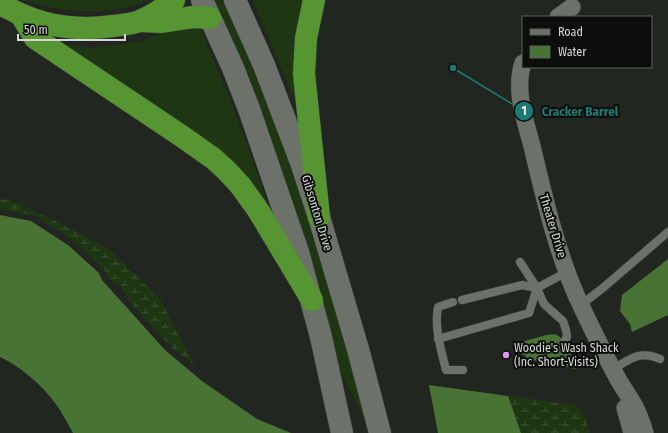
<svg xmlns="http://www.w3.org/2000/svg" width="668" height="433" font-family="'Fira Sans Condensed',sans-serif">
	<defs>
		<pattern id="wetland-marsh" width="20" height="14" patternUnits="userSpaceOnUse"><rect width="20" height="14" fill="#1f3613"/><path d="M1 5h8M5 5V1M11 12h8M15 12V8" fill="none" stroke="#3f5234"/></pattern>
	</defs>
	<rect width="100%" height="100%" fill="#222620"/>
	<g fill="#1f3613">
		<path d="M26,0H149C110,15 66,15 26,0Z"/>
		<path d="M213,0H226L281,133L331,286L366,421L339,369Z"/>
		<path d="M253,0H307L297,106Z"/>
		<path d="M176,28H200L233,107L266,198L260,201L62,44L93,48L142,41Z"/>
	</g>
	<g fill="url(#wetland-marsh)">
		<path d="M0,198L20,204L72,229L111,251L160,299L193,363L201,371L170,346L130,302L120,285L112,281L108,277L104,269L74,241L35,216L0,209Z"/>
		<path d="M508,396L576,405L586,419L589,433H521Z"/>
	</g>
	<g fill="#497235">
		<path d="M0,215L31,221L68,245L99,273L102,280L165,350L202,381L257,419L291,433H73C67,423 62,412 55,403C41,384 21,367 0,357Z"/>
		<path d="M668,259V315L632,332L630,324L620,311L622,295Z"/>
		<path d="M555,334C565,338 572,356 576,366L575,369L546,360L538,361L526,359L525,355L521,354L520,345L522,342L546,335Z"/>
		<path d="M429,385L508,396L521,433H438Z"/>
	</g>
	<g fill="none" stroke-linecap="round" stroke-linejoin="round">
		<defs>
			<g id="service">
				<path d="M520,262L537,288L544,304L563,321L566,330L567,337L561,346L552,349"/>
				<path d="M462,300L522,285L537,288"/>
				<path d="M453,302L438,307C434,328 441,349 446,370H463"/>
				<path d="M581,305L604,287L668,232"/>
				<path d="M438,339L529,313L537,288L567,272"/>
				<path d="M613,369C631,359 639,350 660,359"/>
			</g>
			<g id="minor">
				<path d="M558,17L572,7"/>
				<path d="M523,63C514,90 525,120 532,146C544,197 556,249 577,297C590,325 603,352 618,379C623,388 629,396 634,405C639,414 642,423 645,433"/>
				<path d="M625,408L632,433"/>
			</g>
			<g id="secondary">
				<path d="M202,0L233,68L249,109L298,252L321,337L342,433"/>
				<path d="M235,0L264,65L301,162L319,217L358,349L380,433"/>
			</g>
			<g id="motorway">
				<path d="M314,0L306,38L304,74L319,217"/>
				<path d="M0,4C38,25 70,32 113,26C122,25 132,24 140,21C152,16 164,8 174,0"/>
				<path d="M21,15L35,38L183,137L214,159L227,171L240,185L258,210L312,300"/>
				<path d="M142,21L160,22L193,17L210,18"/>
			</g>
		</defs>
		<use href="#service" stroke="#40433f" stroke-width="9"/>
		<use href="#minor" stroke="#40433f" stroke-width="18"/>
		<use href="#secondary" stroke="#40433f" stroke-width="23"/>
		<use href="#motorway" stroke="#40433f" stroke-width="23"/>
		<use href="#service" stroke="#6c716a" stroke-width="8"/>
		<use href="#minor" stroke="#6c716a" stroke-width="17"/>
		<use href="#secondary" stroke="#6c716a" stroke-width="22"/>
		<use href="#motorway" stroke="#569532" stroke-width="22"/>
	</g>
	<circle fill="#db99f5" stroke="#0c0e0c" stroke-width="1.5" cx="506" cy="355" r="4"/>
	<g text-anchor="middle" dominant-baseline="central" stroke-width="4" stroke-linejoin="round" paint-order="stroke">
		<g font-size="12" fill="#d5d8d4" stroke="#0c0e0c">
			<text transform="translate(317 213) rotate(73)">Gibsonton Drive</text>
			<text transform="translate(553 226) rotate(73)">Theater Drive</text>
		</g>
		<g font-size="12" fill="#d5d8d4" stroke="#0c0e0c" text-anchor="start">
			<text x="514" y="348">Woodie's Wash Shack<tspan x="514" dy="14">(Inc. Short-Visits)</tspan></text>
		</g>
	</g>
	<path fill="none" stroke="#197b73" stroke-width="1.5" d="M453 68L524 111"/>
	<g fill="#197b73" stroke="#0c0e0c" stroke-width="1.5">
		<circle cx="453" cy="68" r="4"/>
		<circle cx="524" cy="111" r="10"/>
	</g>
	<g font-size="12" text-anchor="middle" font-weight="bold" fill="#fff">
		<text x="524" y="115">1</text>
	</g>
	<g font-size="13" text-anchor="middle" font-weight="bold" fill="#197b73" stroke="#0c0e0c" stroke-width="4" stroke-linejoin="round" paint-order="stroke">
		<text x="580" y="116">Cracker Barrel</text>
	</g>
	<rect x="522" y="16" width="130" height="52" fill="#0c0e0c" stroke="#5c5f5c"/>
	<rect x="530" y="29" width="20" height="6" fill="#6c716a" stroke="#5c5f5c"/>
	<text x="558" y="36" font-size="12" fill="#d5d8d4">Road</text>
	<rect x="530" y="46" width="20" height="12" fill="#497235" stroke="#5c5f5c"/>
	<text x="558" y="56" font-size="12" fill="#d5d8d4">Water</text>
	<path d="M18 34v6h107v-6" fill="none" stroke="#d5d8d4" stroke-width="2"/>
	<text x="24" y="34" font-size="12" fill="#d5d8d4" stroke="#0c0e0c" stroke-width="3" paint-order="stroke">50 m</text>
</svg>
